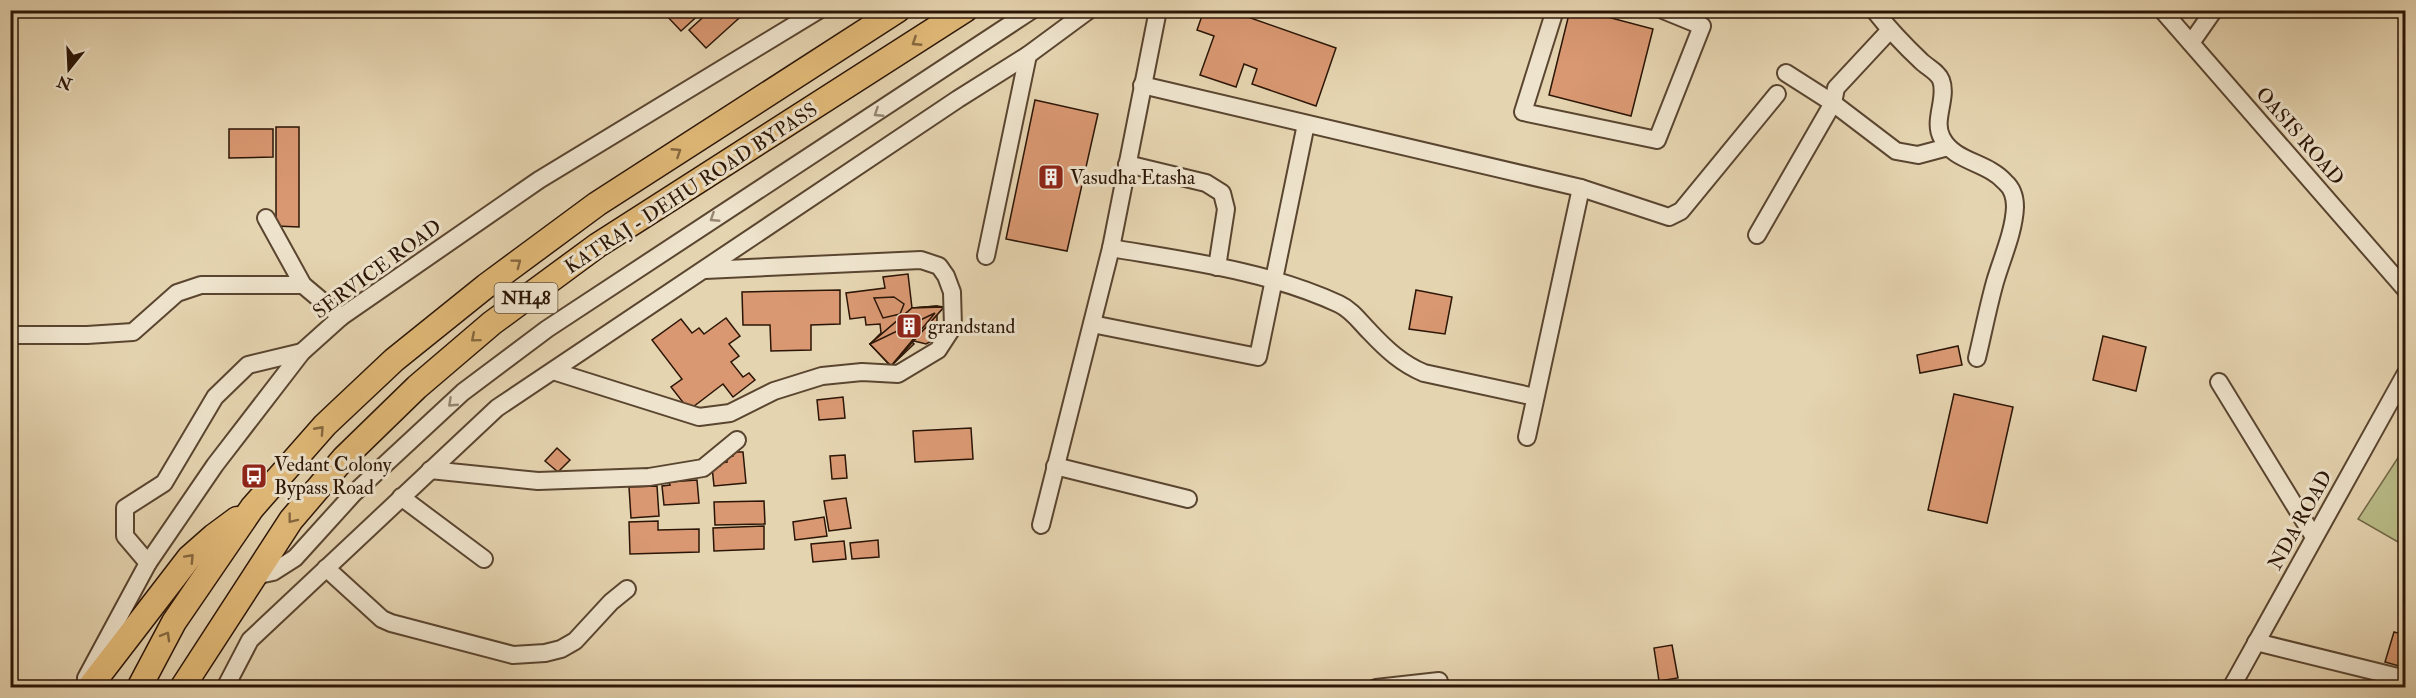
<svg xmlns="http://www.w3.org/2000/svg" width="2416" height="698" font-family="'IM FELL Double Pica',serif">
	<rect width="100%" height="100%" fill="#e5d4b0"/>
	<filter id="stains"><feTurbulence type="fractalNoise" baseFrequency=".00333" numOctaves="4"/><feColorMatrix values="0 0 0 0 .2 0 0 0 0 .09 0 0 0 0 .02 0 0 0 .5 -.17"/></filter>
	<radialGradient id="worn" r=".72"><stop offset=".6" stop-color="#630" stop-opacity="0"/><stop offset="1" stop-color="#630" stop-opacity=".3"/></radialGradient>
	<path fill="#b9bc88" stroke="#726847" stroke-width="1.5" d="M2405,447L2406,546H2405L2358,519Z"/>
	<g fill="#d99872" stroke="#2b1506" stroke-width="1.5">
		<path d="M666,10H704L681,31L664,13Z"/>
		<path d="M711,10H748L706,48L689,30Z"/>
		<path d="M1204,10H1228L1336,48L1316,106L1252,84L1257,69L1244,64L1236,87L1200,75L1214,36L1197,30Z"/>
		<path d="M1570,10H1581L1653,29L1631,116L1549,95Z"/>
		<path d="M1035,100L1098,114L1067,251L1006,239Z"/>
		<path d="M276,127H299V227L276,226Z"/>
		<path d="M229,129H273V157L229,158Z"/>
		<path d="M908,274L912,308L937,306V338L926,344L910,340L914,344L891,366L870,344L881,333L880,324L866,325L865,317L850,319L846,293L885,288L883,277Z"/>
		<path d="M840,290V324L811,325V350L771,351L770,325H743L742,292Z"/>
		<path d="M1416,290L1452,297L1445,334L1409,329Z"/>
		<path d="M894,297L904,304L900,314L883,318L874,298Z"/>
		<path d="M937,306L944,307L891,366L870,344L912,308Z"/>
		<path d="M944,307L891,366L870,344L912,308Z"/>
		<path d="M935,313L891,366L870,344Z"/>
		<path d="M726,318L740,336L729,344L739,356L731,362L743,377L749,373L755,380L733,397L723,384L689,410L671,387L682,379L652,340L681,319L692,333L699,328L704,334Z"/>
		<path d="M2103,336L2146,347L2136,391L2093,380Z"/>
		<path d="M1958,346L1962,365L1920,373L1917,355Z"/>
		<path d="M1954,394L2013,407L1987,523L1928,510Z"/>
		<path d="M843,397L845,418L819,420L817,400Z"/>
		<path d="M971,428L973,459L915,462L913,431Z"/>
		<path d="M557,448L570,460L558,472L545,461Z"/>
		<path d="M734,452H743L746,483L714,486L712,467L720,466V463L727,462V457L733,456Z"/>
		<path d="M845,455L847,478L832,479L830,456Z"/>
		<path d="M697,480L699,503L664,505L662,486L670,485L669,482Z"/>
		<path d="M657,486L659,516L631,518L629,487Z"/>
		<path d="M846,498L851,528L829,531L824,501Z"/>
		<path d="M764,501L765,524L715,525L714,502Z"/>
		<path d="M824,517L827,536L795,540L793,522Z"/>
		<path d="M658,521V530L699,529V552L630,554L629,522Z"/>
		<path d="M764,526V549L714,551L713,528Z"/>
		<path d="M878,540L879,557L852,559L850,543Z"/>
		<path d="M844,541L846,559L813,562L811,544Z"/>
		<path d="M2394,632L2406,635V668L2385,662Z"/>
		<path d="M1672,645L1678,678L1659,681L1654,648Z"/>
	</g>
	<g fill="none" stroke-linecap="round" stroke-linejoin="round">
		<defs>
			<g id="minor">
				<path d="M1555,10L1523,112L1657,140L1702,26L1663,10"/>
				<path d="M1874,10C1889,29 1904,45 1921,61C1927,67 1938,72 1941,80C1948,98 1932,121 1942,138C1954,162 1988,162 2005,182C2012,188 2015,197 2015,207C2014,232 2002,258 1995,282C1988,307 1983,333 1977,358"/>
				<path d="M2162,10L2406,290"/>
				<path d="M2191,43L2214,10"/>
				<path d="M1786,73L1833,103L1896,151L1918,155L1948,147"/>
				<path d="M1142,85L1581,188L1669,217L1681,211L1777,94"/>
				<path d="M1127,164L1206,183L1222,193L1226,209L1217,267"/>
				<path d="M266,218L303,285L341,317"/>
				<path d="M1757,235L1833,103L1836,88L1890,30"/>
				<path d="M1111,248C1187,261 1268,271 1339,304C1352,310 1360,322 1370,332C1386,349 1402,364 1424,373L1535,397"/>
				<path d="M986,256L1028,55"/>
				<path d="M1092,324L1258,357L1306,124"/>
				<path d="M10,335H87L133,332L177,293L201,285H303"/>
				<path d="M553,371L699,417L730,413L774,391L822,376L862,372L898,374L938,350L953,327L952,292L946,276L939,266L921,260L705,270"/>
				<path d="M2219,382L2314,537"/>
				<path d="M1527,437L1581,188"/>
				<path d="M1055,466L1188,499"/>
				<path d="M430,470L538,481L649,477L703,468L737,440"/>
				<path d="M401,497L484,559"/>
				<path d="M1041,525L1111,248L1158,10"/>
				<path d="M148,563L125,536V508L164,483L215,397L248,365L302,352"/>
				<path d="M326,568L382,619L391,623L513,655L545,653L561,649L575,641L611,602L627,589"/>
				<path d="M254,576L273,572L295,558L353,494L463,392L547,329L1032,10"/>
				<path d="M2256,642L2406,679"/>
				<path d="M86,678L148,563L215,465L302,352L341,317L539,180L819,10"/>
				<path d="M225,688L250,640L497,408L958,99L1028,55L1089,10"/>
				<path d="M1376,688L1439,681"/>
				<path d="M2231,688L2406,373"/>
			</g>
			<g id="highway">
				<path d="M89,688L189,558L214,536L237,519"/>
				<path d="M139,688L174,622L252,508L325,425L394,360L486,286L597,204L898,10"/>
				<path d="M182,688L291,520L344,458L417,387L492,323L598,245L965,10"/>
			</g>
		</defs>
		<use href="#minor" stroke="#5a4530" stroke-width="20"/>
		<use href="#highway" stroke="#2b1506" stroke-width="27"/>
		<use href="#minor" stroke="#eee3cc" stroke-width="16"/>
		<use href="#highway" stroke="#e2ba78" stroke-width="24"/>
	</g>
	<defs><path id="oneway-chevron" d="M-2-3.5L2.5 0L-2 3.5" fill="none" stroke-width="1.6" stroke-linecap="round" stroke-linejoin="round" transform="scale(1.5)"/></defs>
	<g stroke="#86683f">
		<use href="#oneway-chevron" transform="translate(916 42) rotate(147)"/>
		<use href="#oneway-chevron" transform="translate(677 152) rotate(-33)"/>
		<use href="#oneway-chevron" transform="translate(517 263) rotate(-37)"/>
		<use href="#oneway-chevron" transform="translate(475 338) rotate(140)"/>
		<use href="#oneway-chevron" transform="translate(320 430) rotate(-48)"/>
		<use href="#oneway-chevron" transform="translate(292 519) rotate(128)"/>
		<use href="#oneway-chevron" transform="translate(190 558) rotate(-47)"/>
		<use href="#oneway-chevron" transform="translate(166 636) rotate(-60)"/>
	</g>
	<g stroke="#968673">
		<use href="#oneway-chevron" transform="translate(878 113) rotate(147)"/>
		<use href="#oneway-chevron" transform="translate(714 218) rotate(147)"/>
		<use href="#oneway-chevron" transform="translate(452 403) rotate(137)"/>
	</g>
	<defs>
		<symbol id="building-square" viewBox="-11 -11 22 22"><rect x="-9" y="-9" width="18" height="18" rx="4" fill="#8f2418" stroke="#eee3cc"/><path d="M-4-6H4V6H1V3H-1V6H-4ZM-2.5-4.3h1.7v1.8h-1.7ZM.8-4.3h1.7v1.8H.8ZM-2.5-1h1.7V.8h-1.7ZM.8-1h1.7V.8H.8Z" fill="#fff"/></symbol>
		<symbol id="bus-square" viewBox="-11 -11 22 22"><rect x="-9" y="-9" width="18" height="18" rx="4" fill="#8f2418" stroke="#eee3cc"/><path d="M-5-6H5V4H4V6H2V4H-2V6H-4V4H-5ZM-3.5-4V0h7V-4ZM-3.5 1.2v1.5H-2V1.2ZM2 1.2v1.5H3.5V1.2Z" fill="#fff"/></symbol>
	</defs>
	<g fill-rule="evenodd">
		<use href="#building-square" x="1036" y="162" width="30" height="30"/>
		<use href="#building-square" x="894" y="311" width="30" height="30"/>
		<use href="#bus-square" x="239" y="461" width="30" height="30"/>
	</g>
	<g text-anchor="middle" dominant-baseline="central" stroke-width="6" stroke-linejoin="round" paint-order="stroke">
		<rect fill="#eee3cc" stroke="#665341" stroke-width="1.5" x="494.5" y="283" width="63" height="30" rx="4.5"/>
		<g font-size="18" font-weight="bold" fill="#2b1506">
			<text x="526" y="298">NH48</text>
		</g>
		<g font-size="20" fill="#2b1506" stroke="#eee3cc">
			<text transform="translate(2300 136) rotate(49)">OASIS ROAD</text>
			<text transform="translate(691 188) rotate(-33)">KATRAJ - DEHU ROAD BYPASS</text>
			<text transform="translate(377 269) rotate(-36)">SERVICE ROAD</text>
			<text transform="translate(2300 520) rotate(-61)">NDA ROAD</text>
		</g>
		<g font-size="20" fill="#2b1506" stroke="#eee3cc" text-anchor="start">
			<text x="1070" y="177">Vasudha Etasha</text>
			<text x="928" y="326">grandstand</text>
			<text x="274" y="464">Vedant Colony<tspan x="274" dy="23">Bypass Road</tspan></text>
		</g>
	</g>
	<rect width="2416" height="698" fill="none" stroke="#e5d4b0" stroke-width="36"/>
	<rect x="12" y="12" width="2392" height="674" fill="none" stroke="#2b1506" stroke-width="3"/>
	<rect x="18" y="18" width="2380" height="662" fill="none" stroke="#2b1506" stroke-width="1.5"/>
	<g transform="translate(69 69) rotate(198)" stroke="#eee3cc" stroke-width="4.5" paint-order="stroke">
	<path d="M0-4.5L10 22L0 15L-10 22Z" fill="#2b1506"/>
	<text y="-9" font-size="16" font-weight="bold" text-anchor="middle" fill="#2b1506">N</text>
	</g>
	<rect width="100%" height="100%" filter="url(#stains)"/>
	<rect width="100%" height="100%" fill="url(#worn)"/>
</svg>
